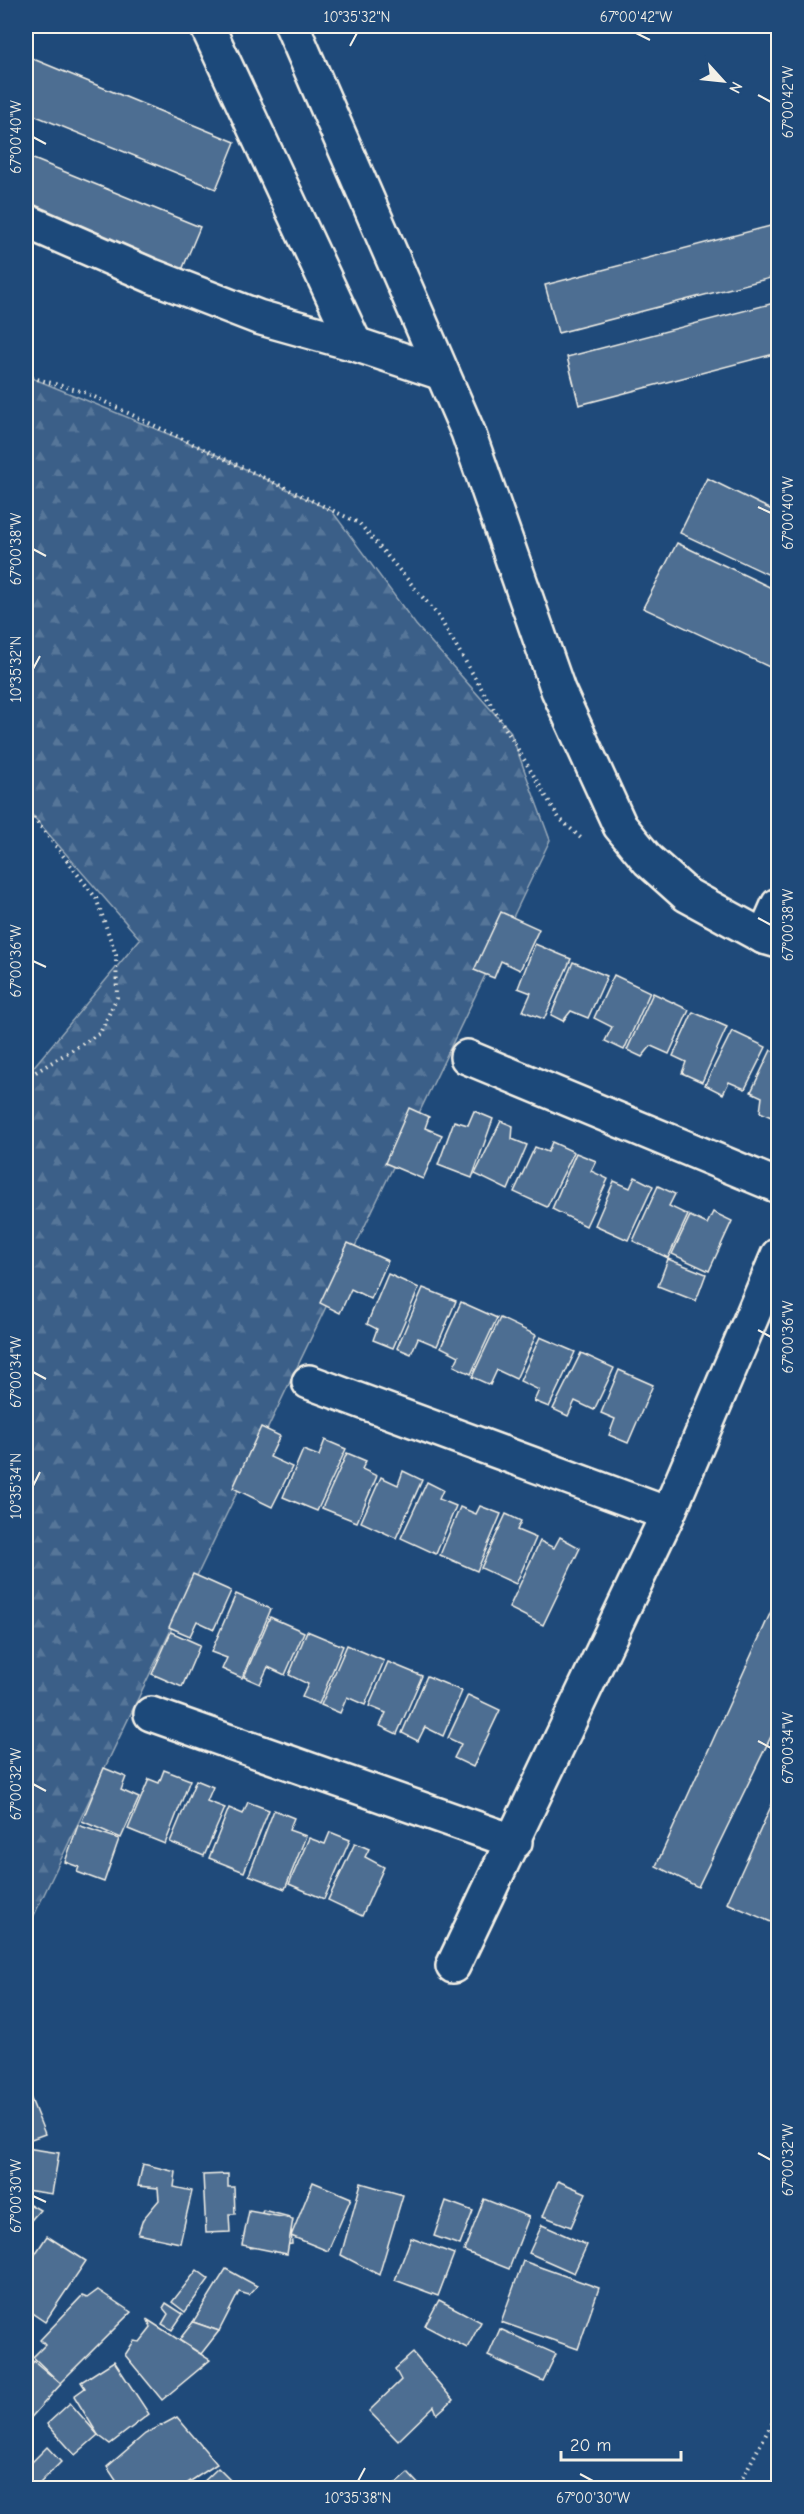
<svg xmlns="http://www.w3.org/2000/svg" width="804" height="2514" font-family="'Comic Neue',sans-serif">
	<defs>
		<pattern id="forest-firs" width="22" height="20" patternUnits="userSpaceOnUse" patternTransform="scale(1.5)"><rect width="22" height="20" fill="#3a5f88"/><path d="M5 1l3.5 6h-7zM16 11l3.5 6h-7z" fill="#577699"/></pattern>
	</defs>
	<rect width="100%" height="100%" fill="#1f4a7a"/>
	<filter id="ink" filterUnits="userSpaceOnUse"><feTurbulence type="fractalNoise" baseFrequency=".0167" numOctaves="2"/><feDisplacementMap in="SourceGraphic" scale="12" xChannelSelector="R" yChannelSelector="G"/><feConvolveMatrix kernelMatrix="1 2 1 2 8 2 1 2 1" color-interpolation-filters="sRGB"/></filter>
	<g filter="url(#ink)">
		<path fill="url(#forest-firs)" stroke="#97a8b8" stroke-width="1.5" d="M26,378H32L202,448L332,511L416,625L510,731L550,840L26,1932V1076L140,939L26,808Z"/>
		<g fill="#4d6e92" stroke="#f4f1e8" stroke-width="1.5">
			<path d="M26,56L235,142L216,189L26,112Z"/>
			<path d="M26,156L200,227L180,275L26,211Z"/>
			<path d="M778,224V276L558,333L545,285Z"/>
			<path d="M778,302V353L579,405L567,357Z"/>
			<path d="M707,478L778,513V579L680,533Z"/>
			<path d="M677,543L778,591V671L643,608Z"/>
			<path d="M501,912L539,929L520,970L501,961L494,978L474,970Z"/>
			<path d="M535,944L571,959L544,1019L523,1011L531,993L518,988Z"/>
			<path d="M573,962L607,976L588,1018L571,1011L563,1021L551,1015Z"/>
			<path d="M614,975L650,992L624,1050L605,1041L612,1027L594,1018Z"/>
			<path d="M653,993L689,1010L669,1054L651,1046L642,1057L627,1050Z"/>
			<path d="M693,1012L727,1027L702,1082L682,1073L686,1062L673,1056Z"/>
			<path d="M732,1031L766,1047L745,1089L729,1082L723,1094L705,1085Z"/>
			<path d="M771,1050L778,1053V1120L760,1112L762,1097L751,1092Z"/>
			<path d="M409,1108L429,1117L425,1128L442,1135L423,1179L385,1163Z"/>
			<path d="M474,1111L493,1119L472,1178L438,1165L454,1121L468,1125Z"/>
			<path d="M501,1121L513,1126L512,1139L527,1145L508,1190L475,1174Z"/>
			<path d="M552,1142L574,1152L547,1207L514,1192L535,1147L548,1152Z"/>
			<path d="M576,1153L596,1161L591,1171L608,1179L586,1226L552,1209Z"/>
			<path d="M635,1177L653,1186L628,1240L595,1225L614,1181L630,1188Z"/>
			<path d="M658,1186L675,1194L669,1206L688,1215L668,1258L633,1241Z"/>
			<path d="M713,1212L732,1221L709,1271L672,1254L690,1216L707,1224Z"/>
			<path d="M348,1243L388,1261L371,1299L351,1289L340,1313L320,1303Z"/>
			<path d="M668,1259L706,1274L696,1301L658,1286Z"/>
			<path d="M388,1274L419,1288L393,1348L373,1340L377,1329L367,1324Z"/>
			<path d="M423,1288L456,1301L437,1346L418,1338L411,1354L397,1348Z"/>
			<path d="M461,1302L497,1318L471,1374L454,1366L459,1356L441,1347Z"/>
			<path d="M500,1318L536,1335L516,1379L497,1370L490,1385L472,1377Z"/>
			<path d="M540,1337L575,1352L549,1407L534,1401L539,1390L520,1381Z"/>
			<path d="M581,1353L614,1368L594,1410L575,1401L568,1416L553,1409Z"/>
			<path d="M619,1370L653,1385L628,1443L609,1435L615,1419L601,1413Z"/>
			<path d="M261,1427L280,1436L270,1457L292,1467L272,1507L233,1488Z"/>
			<path d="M325,1440L346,1449L317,1511L283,1497L303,1450L319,1456Z"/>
			<path d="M347,1453L366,1461L362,1469L377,1476L357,1522L322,1508Z"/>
			<path d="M403,1471L422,1480L396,1538L361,1522L381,1477L398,1485Z"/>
			<path d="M427,1482L443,1490L439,1499L456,1506L436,1554L401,1538Z"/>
			<path d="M480,1506L501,1514L477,1571L440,1555L460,1507L476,1514Z"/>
			<path d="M506,1514L521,1521L517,1530L536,1538L516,1584L481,1568Z"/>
			<path d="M560,1537L580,1548L543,1625L509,1608L540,1541L554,1548Z"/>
			<path d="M193,1574L231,1591L214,1629L197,1621L190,1636L169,1627Z"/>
			<path d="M236,1594L271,1609L242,1678L222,1669L227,1658L211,1652Z"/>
			<path d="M778,1596V1722L698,1887L656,1866Z"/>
			<path d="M270,1617L304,1632L285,1675L268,1667L260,1684L244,1677Z"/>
			<path d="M307,1631L343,1646L319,1704L302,1697L308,1684L289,1675Z"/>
			<path d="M171,1632L200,1645L182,1687L152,1674Z"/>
			<path d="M347,1645L384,1661L365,1705L347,1697L340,1713L321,1705Z"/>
			<path d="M388,1662L422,1676L397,1734L380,1726L386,1713L369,1706Z"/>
			<path d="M427,1676L462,1691L443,1736L425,1727L418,1741L402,1733Z"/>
			<path d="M468,1695L500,1710L473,1767L454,1758L461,1744L448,1738Z"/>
			<path d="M104,1768L126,1777L121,1790L139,1798L121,1838L82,1821Z"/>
			<path d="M164,1770L190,1780L165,1844L128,1829L149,1779L159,1783Z"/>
			<path d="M196,1780L213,1787L207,1801L225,1808L204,1856L170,1842Z"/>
			<path d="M778,1791V1925L727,1903Z"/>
			<path d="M248,1802L269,1810L244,1872L209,1858L229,1808L243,1814Z"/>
			<path d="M274,1810L294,1818L289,1830L306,1836L285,1889L249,1875Z"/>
			<path d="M78,1825L119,1839L104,1882L77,1872L79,1867L65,1862Z"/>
			<path d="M330,1832L350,1840L324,1899L289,1884L309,1838L325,1844Z"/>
			<path d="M355,1843L369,1849L365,1857L384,1867L362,1916L328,1900Z"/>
			<path d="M27,2089L45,2134L26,2141V2090Z"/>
			<path d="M26,2148L59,2153L52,2194L26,2190Z"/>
			<path d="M143,2164L176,2172L174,2187L192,2191L180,2243L138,2234L143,2219L159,2200L158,2188L138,2186Z"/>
			<path d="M228,2174V2187H234L235,2214H229L230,2232L206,2233L203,2175Z"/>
			<path d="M558,2181L586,2193L571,2227L543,2216Z"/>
			<path d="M313,2182L351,2198L328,2251L291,2236Z"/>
			<path d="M361,2183L403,2195L379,2275L341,2255Z"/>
			<path d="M484,2199L529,2217L509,2269L464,2251Z"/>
			<path d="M446,2201L473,2211L460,2245L434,2236Z"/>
			<path d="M26,2202L40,2210L26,2226Z"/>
			<path d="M263,2210L290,2217L292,2244L250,2248Z"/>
			<path d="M249,2211L293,2219L287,2254L242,2245Z"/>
			<path d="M542,2225L587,2245L574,2273L529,2253Z"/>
			<path d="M47,2236L86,2261L45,2322L26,2309V2268Z"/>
			<path d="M411,2238L454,2254L438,2296L395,2280Z"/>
			<path d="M523,2261L599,2288L578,2349L501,2322Z"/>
			<path d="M226,2269L257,2286L249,2295L239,2292L219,2331L193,2322Z"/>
			<path d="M197,2270L209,2279L185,2312L172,2302Z"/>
			<path d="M98,2290L131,2312L60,2383L33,2357L45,2345L40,2340L82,2296L87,2298Z"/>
			<path d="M439,2300L481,2322L467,2348L425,2326Z"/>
			<path d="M166,2303L183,2314L172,2330L162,2324L168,2314L163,2308Z"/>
			<path d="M148,2320L210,2360L162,2400L125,2355L134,2341L140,2342L151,2328Z"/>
			<path d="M193,2322L219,2331L201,2354L179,2340Z"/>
			<path d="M500,2329L556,2354L543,2381L488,2356Z"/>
			<path d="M413,2353L453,2400L437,2414L434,2406L398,2441L369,2411L401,2380L395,2369Z"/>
			<path d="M34,2361L61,2384L26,2423V2371Z"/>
			<path d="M114,2361L149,2414L110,2444L98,2435L74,2396L85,2388L81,2382Z"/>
			<path d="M70,2403L98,2435L75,2455L47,2424Z"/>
			<path d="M177,2417L217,2464L180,2488H121L107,2467L145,2434Z"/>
			<path d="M47,2447L61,2462L35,2488H26V2468Z"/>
			<path d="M218,2468L238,2488H197Z"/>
			<path d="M408,2473L422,2488H391Z"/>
		</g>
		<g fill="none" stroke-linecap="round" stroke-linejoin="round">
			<defs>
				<g id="minor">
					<path d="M207,26L355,344"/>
					<path d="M292,26L468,432L558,690L620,826L648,860L687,895L764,937L778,941"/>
					<path d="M26,221L152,276L258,317L355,344L442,373"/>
					<path d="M764,937L778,905"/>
					<path d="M467,1057L778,1186"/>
					<path d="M309,1382L668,1514"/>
					<path d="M151,1714L515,1842"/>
					<path d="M453,1966L668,1514L778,1255"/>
				</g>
			</defs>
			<use href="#minor" stroke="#f4f1e8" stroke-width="38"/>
			<g stroke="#f4f1e8" stroke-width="4" stroke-dasharray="1.5 4.5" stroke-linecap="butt">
				<path d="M26,376L84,392L359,523L437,614L559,818L583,840"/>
				<path d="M26,808L96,898L116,955L117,997L100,1033L26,1078"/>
				<path d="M737,2488L778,2412"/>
			</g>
			<use href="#minor" stroke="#1f4a7a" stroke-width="33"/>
		</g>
	</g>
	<path fill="none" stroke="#f4f1e8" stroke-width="2" d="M636,33L650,40M350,46L357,33M758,95L771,102M33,137L46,144M758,507L771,513M33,549L46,556M33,669L40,656M758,918L771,925M33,961L46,967M758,1330L771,1337M33,1372L46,1379M33,1486L40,1472M758,1741L771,1748M33,1784L46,1791M758,2153L771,2160M33,2196L46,2202M580,2474L593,2481M358,2481L365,2468"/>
	<rect width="804" height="2514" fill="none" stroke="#1f4a7a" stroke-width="66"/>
	<g transform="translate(723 81) rotate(117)" stroke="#1f4a7a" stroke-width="4.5" paint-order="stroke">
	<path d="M0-4.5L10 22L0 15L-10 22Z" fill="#f4f1e8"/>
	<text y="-9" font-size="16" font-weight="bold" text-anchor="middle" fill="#f4f1e8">N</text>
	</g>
	<path d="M561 2451v9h120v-9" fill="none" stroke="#f4f1e8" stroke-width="3"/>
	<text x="570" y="2451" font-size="18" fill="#f4f1e8" stroke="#1f4a7a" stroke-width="4.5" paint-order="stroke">20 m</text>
	<rect x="33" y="33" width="738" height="2448" fill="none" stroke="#f4f1e8" stroke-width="2"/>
	<g font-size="15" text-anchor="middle" fill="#f4f1e8">
		<text x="357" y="22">10°35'32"N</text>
		<text x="636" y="22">67°00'42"W</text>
		<text transform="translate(788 102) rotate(-90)" y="5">67°00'42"W</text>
		<text transform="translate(16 137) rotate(-90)" y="5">67°00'40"W</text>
		<text transform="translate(788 513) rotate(-90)" y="5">67°00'40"W</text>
		<text transform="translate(16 549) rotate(-90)" y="5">67°00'38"W</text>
		<text transform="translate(16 669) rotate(-90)" y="5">10°35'32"N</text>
		<text transform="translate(788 925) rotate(-90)" y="5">67°00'38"W</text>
		<text transform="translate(16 961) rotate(-90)" y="5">67°00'36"W</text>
		<text transform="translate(788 1337) rotate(-90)" y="5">67°00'36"W</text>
		<text transform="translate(16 1372) rotate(-90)" y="5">67°00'34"W</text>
		<text transform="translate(16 1486) rotate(-90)" y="5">10°35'34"N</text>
		<text transform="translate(788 1748) rotate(-90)" y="5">67°00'34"W</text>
		<text transform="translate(16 1784) rotate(-90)" y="5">67°00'32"W</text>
		<text transform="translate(788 2160) rotate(-90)" y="5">67°00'32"W</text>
		<text transform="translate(16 2196) rotate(-90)" y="5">67°00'30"W</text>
		<text x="358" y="2503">10°35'38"N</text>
		<text x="593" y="2503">67°00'30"W</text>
	</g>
</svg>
